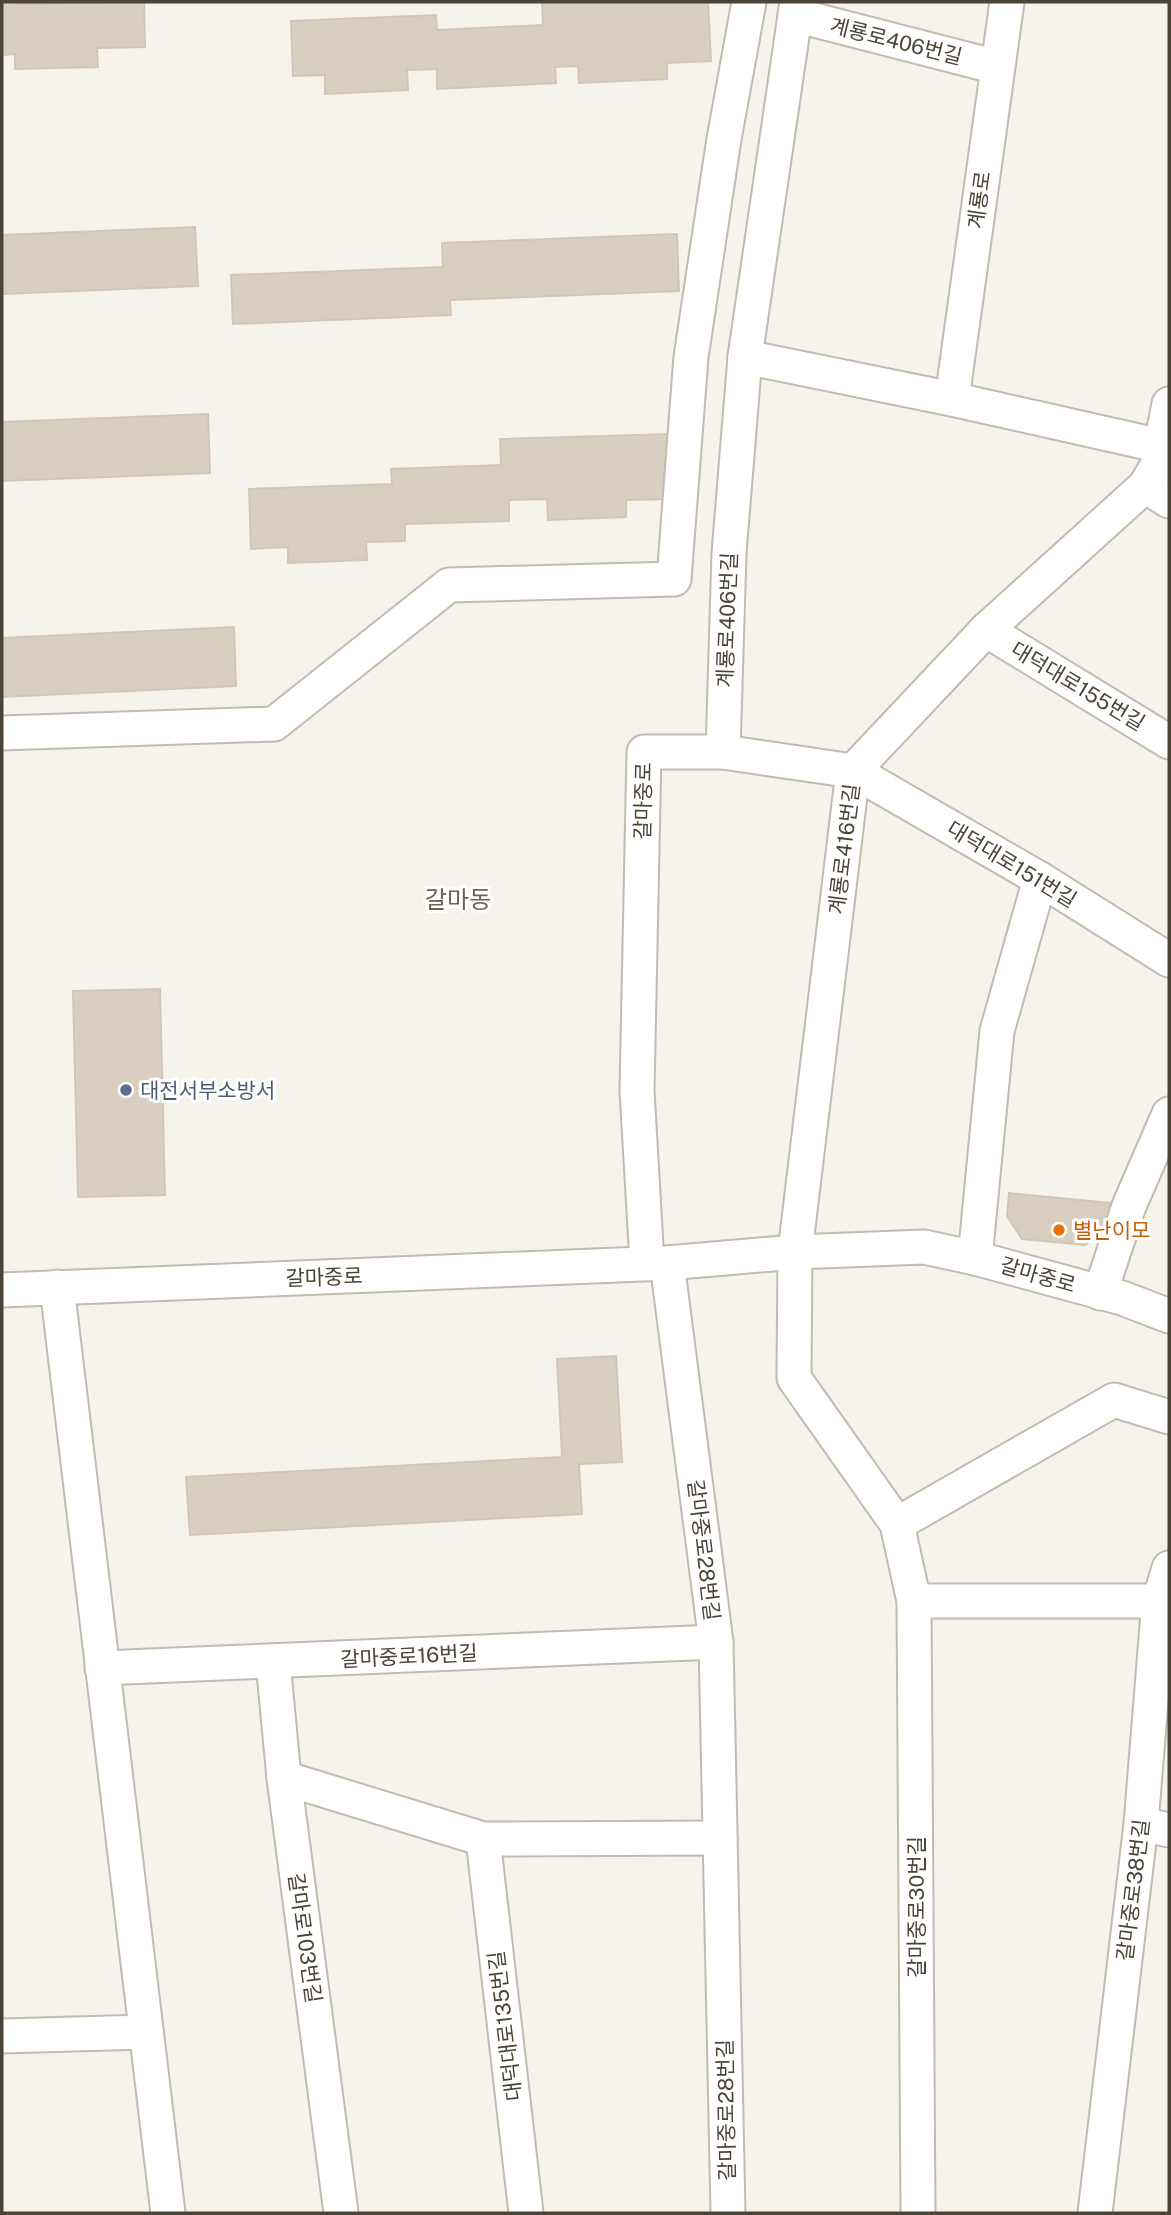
<svg xmlns="http://www.w3.org/2000/svg" width="1171" height="2215" font-family="'Public Sans','Noto Sans KR',sans-serif">
	<rect width="100%" height="100%" fill="#f6f3ec"/>
	<g fill="#d8cfc1" stroke="#d3c7b4" stroke-width="2">
		<path d="M2,2H17V4L144,2L145,47L97,48L98,67L15,69V54L2,55Z"/>
		<path d="M542,2H708L711,61L667,63V79L579,83L578,66L555,67L556,83L437,89V69L407,70L408,90L325,94V75L293,76L291,21L436,15L437,30L543,25Z"/>
		<path d="M195,227L198,286L2,294V235Z"/>
		<path d="M677,234L679,291L450,300L451,315L233,324L231,275L443,267L442,243Z"/>
		<path d="M208,414L210,473L2,481V422Z"/>
		<path d="M672,434L674,499L626,500V517L548,520L547,499L509,500V521L405,524V541L366,542L367,560L288,563V547L251,549L249,489L392,484L391,469L501,465L500,439Z"/>
		<path d="M234,627L236,686L2,697V638Z"/>
		<path d="M160,989L165,1195L78,1197L73,991Z"/>
		<path d="M1009,1193L1110,1203L1107,1230L1085,1245L1022,1239L1007,1216Z"/>
		<path d="M616,1356L622,1462L579,1464L582,1514L190,1535L186,1477L562,1457L557,1359Z"/>
	</g>
	<g fill="none" stroke-linecap="round" stroke-linejoin="round">
		<defs>
			<g id="minor">
				<path d="M795,15L997,67"/>
				<path d="M745,357L952,399L1161,446"/>
				<path d="M952,399L1007,2"/>
				<path d="M1145,486L1169,501"/>
				<path d="M986,630L1169,742"/>
				<path d="M2,733L274,724L449,585L674,579L691,357L724,139L749,2"/>
				<path d="M723,752L729,553L745,357L797,2"/>
				<path d="M975,1258L997,1031L1040,879"/>
				<path d="M647,1263L637,1091L644,752H723L853,771L1040,879L1169,960"/>
				<path d="M667,1263L716,1642L728,2213"/>
				<path d="M57,1287L168,2213"/>
				<path d="M2,1290L667,1263L795,1252L924,1247L975,1258L1122,1298L1169,1316"/>
				<path d="M1100,1293L1129,1206L1169,1114"/>
				<path d="M897,1524L1114,1400L1169,1417"/>
				<path d="M914,1601H1159"/>
				<path d="M273,1662L284,1778L341,2213"/>
				<path d="M102,1668L716,1642"/>
				<path d="M284,1778L483,1839L720,1838"/>
				<path d="M1141,1824L1169,1830"/>
				<path d="M483,1839L526,2213"/>
				<path d="M2,2036L146,2032"/>
				<path d="M918,2213L914,1601L897,1524L794,1378L795,1252L853,771L986,630L1145,486L1157,466L1169,404"/>
				<path d="M1095,2213L1141,1824L1159,1601L1169,1568"/>
			</g>
		</defs>
		<use href="#minor" stroke="#c2bbae" stroke-width="37"/>
		<use href="#minor" stroke="#fff" stroke-width="33"/>
	</g>
	<circle fill="#5c6f8a" stroke="#fff" stroke-width="2.5" cx="126" cy="1090" r="7"/>
	<circle fill="#e8710a" stroke="#fff" stroke-width="2.5" cx="1059" cy="1230" r="7"/>
	<g text-anchor="middle" dominant-baseline="central" stroke-width="6" stroke-linejoin="round" paint-order="stroke">
		<g font-size="21" fill="#4b4439" stroke="#fff">
			<text transform="translate(896 41) rotate(14)">계룡로406번길</text>
			<text transform="translate(979 200) rotate(-82)">계룡로</text>
			<text transform="translate(727 620) rotate(-88)">계룡로406번길</text>
			<text transform="translate(1078 686) rotate(31)">대덕대로155번길</text>
			<text transform="translate(643 801) rotate(-89)">갈마중로</text>
			<text transform="translate(844 849) rotate(-83)">계룡로416번길</text>
			<text transform="translate(1012 864) rotate(31)">대덕대로151번길</text>
			<text transform="translate(1038 1275) rotate(16)">갈마중로</text>
			<text transform="translate(324 1277) rotate(-2)">갈마중로</text>
			<text transform="translate(704 1550) rotate(83)">갈마중로28번길</text>
			<text transform="translate(409 1656) rotate(-3)">갈마중로16번길</text>
			<text transform="translate(1133 1890) rotate(-83)">갈마중로38번길</text>
			<text transform="translate(916 1907) rotate(-90)">갈마중로30번길</text>
			<text transform="translate(305 1938) rotate(82)">갈마로103번길</text>
			<text transform="translate(505 2026) rotate(-97)">대덕대로135번길</text>
			<text transform="translate(726 2110) rotate(-91)">갈마중로28번길</text>
		</g>
		<g font-size="21" fill="#4e5e75" stroke="#fff" text-anchor="start">
			<text x="140" y="1090">대전서부소방서</text>
		</g>
		<g font-size="21" fill="#c56008" stroke="#fff" text-anchor="start">
			<text x="1073" y="1230">별난이모</text>
		</g>
		<g font-size="24" fill="#6e6250" stroke="#fff">
			<text x="458" y="899">갈마동</text>
		</g>
	</g>
	<rect width="1171" height="2215" fill="none" stroke="#4b4439" stroke-width="7"/>
</svg>
